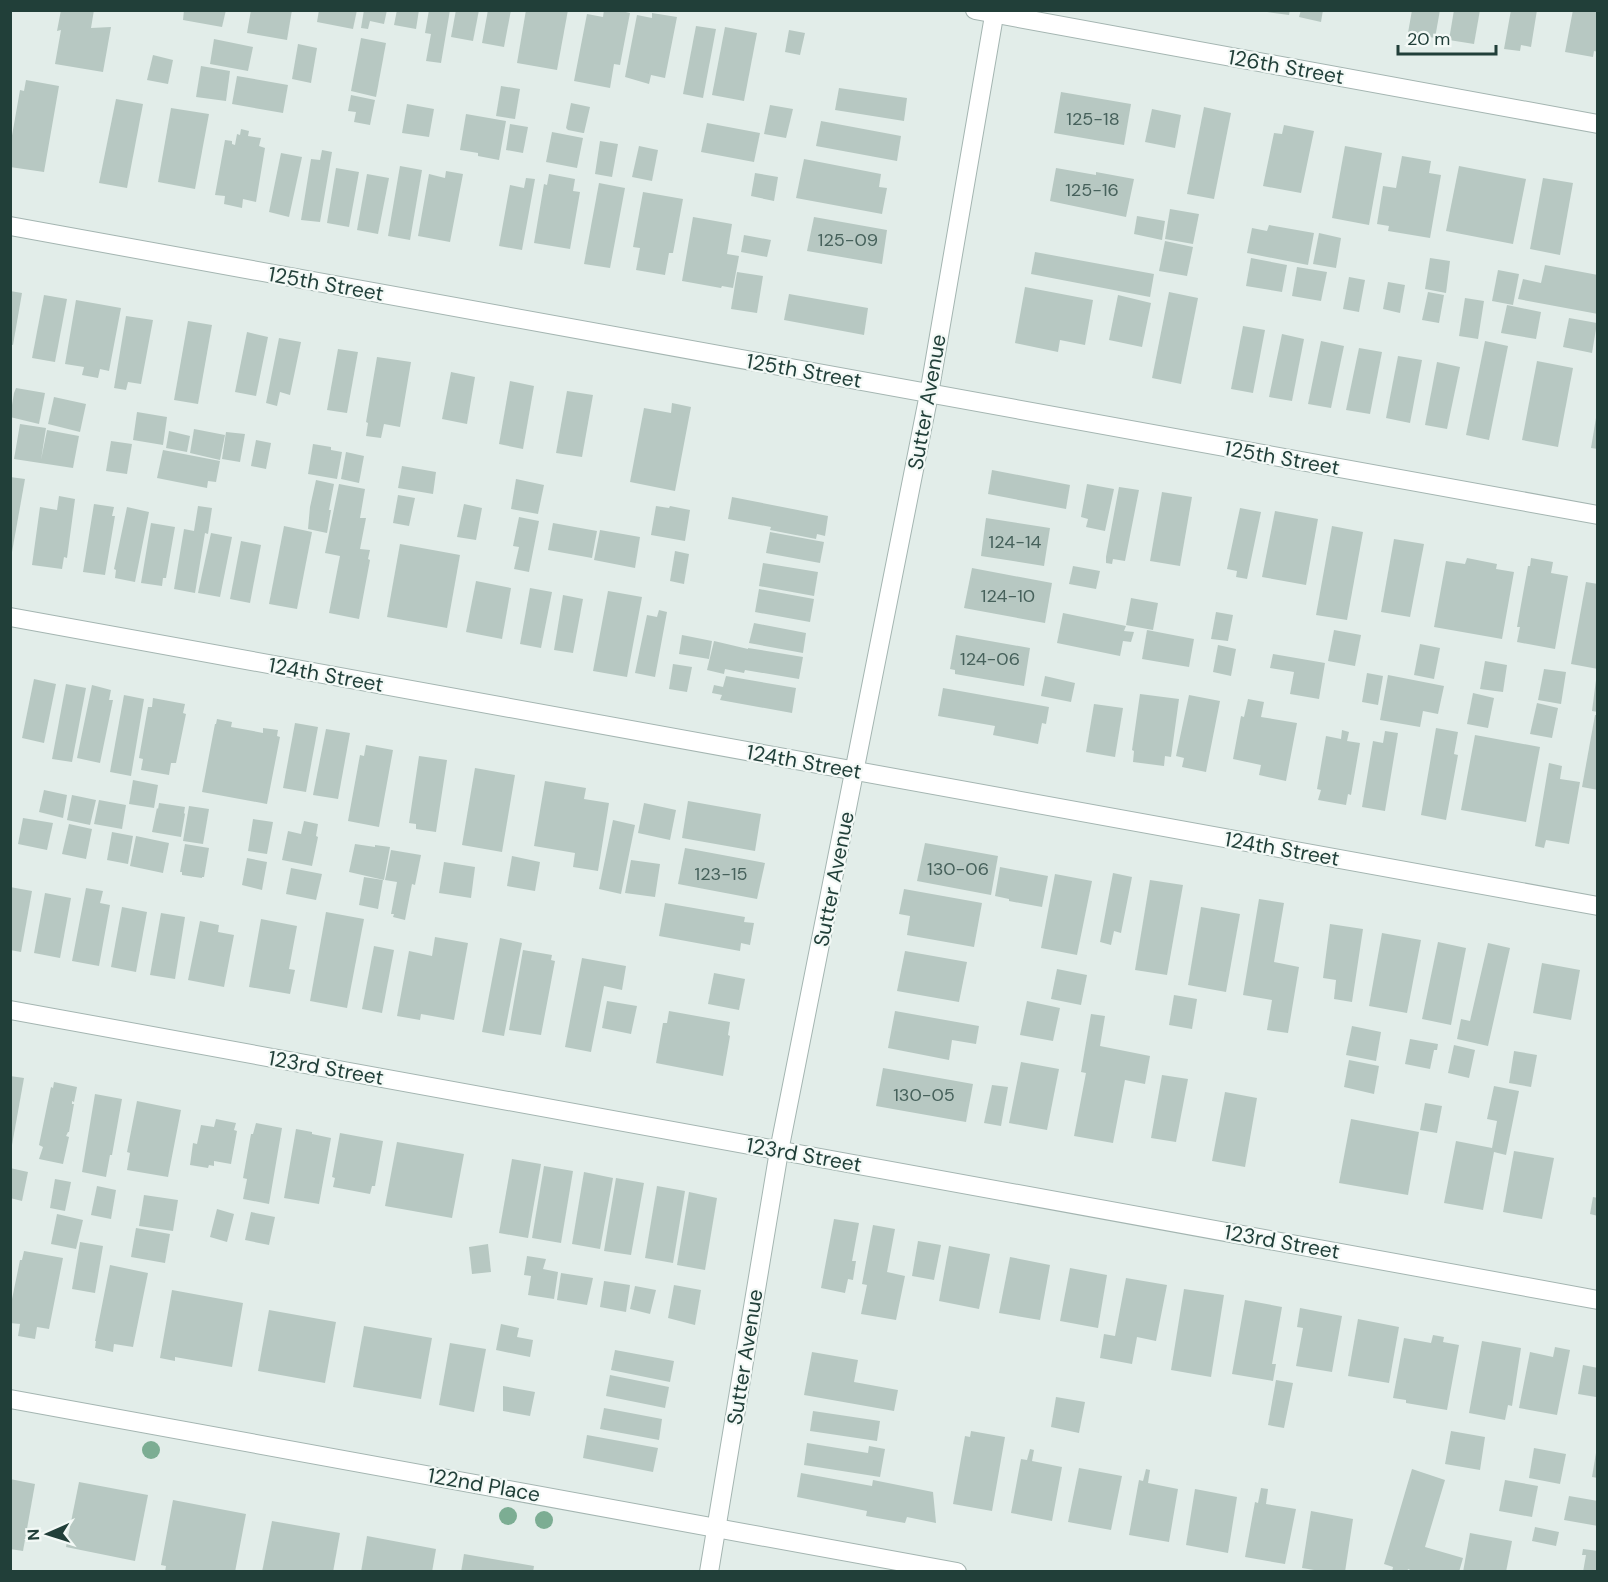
<svg xmlns="http://www.w3.org/2000/svg" width="1608" height="1582" font-family="'DM Sans',sans-serif">
	<rect width="100%" height="100%" fill="#e2ede9"/>
	<g fill="#b7c8c2">
		<path d="M61,10H94L91,28L111,27L103,72L55,64L61,30L57,31Z"/>
		<path d="M184,10H226L222,27L183,20Z"/>
		<path d="M251,10H292L287,40L247,33Z"/>
		<path d="M319,10H357L353,29L317,22Z"/>
		<path d="M364,10H387L384,24L370,21L368,29L361,28Z"/>
		<path d="M397,10H419L416,29L394,25Z"/>
		<path d="M429,10H450L441,63L426,61L431,34L425,33Z"/>
		<path d="M456,10H479L473,41L451,37Z"/>
		<path d="M488,10H511L504,47L482,43Z"/>
		<path d="M526,10H568L557,70L517,63Z"/>
		<path d="M604,10H617L630,13L620,65L614,64L610,88L574,81L587,14L603,17Z"/>
		<path d="M1267,10H1290L1289,15L1267,12Z"/>
		<path d="M1301,10H1323L1321,22L1299,17Z"/>
		<path d="M1412,10H1440L1435,38L1408,33Z"/>
		<path d="M1454,10H1480L1474,44L1449,40Z"/>
		<path d="M1511,10H1537L1531,47L1521,45L1520,51L1504,49Z"/>
		<path d="M1573,10H1598V52L1594,51L1593,57L1565,52Z"/>
		<path d="M652,13L677,17L665,78L651,75L649,84L625,77L637,15L652,18Z"/>
		<path d="M696,26L716,29L703,98L683,94Z"/>
		<path d="M725,27L757,33L744,101L712,95Z"/>
		<path d="M789,30L805,33L800,55L785,52Z"/>
		<path d="M361,38L386,43L376,97L351,91Z"/>
		<path d="M214,39L253,47L248,71L210,64Z"/>
		<path d="M298,44L317,48L311,83L292,79Z"/>
		<path d="M153,55L173,60L168,84L147,80Z"/>
		<path d="M201,66L230,71L226,101L196,97Z"/>
		<path d="M237,76L288,85L283,113L232,104Z"/>
		<path d="M26,80L59,86L44,172L10,167V147L20,90L24,91Z"/>
		<path d="M501,86L520,89L515,119L496,116Z"/>
		<path d="M839,88L907,98L904,121L835,110Z"/>
		<path d="M1061,92L1131,104L1124,145L1054,133Z"/>
		<path d="M351,95L375,100L370,125L354,122L356,112L348,111Z"/>
		<path d="M116,99L143,104L127,188L99,183Z"/>
		<path d="M571,103L590,107L584,133H583L568,130L566,128Z"/>
		<path d="M407,104L434,109L429,137L402,133Z"/>
		<path d="M770,105L793,109L786,138L764,134Z"/>
		<path d="M1204,107L1231,113L1214,199L1187,194Z"/>
		<path d="M171,108L209,114L195,189L158,182Z"/>
		<path d="M1152,109L1181,115L1175,148L1145,142Z"/>
		<path d="M466,114L506,121L499,160L478,156V153L460,150Z"/>
		<path d="M821,121L901,136L897,161L816,146Z"/>
		<path d="M707,123L760,133L754,162L701,152Z"/>
		<path d="M510,124L528,127L523,153L506,150Z"/>
		<path d="M1284,125L1314,131L1301,193L1263,186L1274,133L1282,134Z"/>
		<path d="M241,129L249,131L248,136L261,138L259,146L265,148L256,202L243,199L242,208L224,204L225,196L215,195L225,140L232,141V144L235,145L237,134L240,135Z"/>
		<path d="M552,132L583,138L577,168L546,162Z"/>
		<path d="M600,141L618,144L612,177L595,174Z"/>
		<path d="M639,146L658,150L652,181L632,177Z"/>
		<path d="M1345,146L1382,153L1369,225L1332,218Z"/>
		<path d="M322,150L332,152L320,222L301,220L311,159L320,160Z"/>
		<path d="M281,153L302,157L289,217L269,212Z"/>
		<path d="M1402,156L1431,161L1429,173L1441,175L1430,238L1388,231L1389,226L1377,224L1383,186L1396,188Z"/>
		<path d="M804,159L881,174L879,187L887,188L882,214L796,198Z"/>
		<path d="M400,166L422,170L410,240L388,236Z"/>
		<path d="M1459,166L1526,179L1513,244L1446,231Z"/>
		<path d="M336,168L359,172L349,227L327,223Z"/>
		<path d="M1056,168L1096,175V172L1134,179L1126,217L1050,201Z"/>
		<path d="M446,171L463,174L450,242L418,236L429,174L445,178Z"/>
		<path d="M755,173L778,177L774,201L751,196Z"/>
		<path d="M367,174L389,178L378,234L357,230Z"/>
		<path d="M549,174L575,179L573,191L580,192L570,249L534,243L544,184L547,185Z"/>
		<path d="M526,178L535,179L522,250L499,246L510,185L524,188Z"/>
		<path d="M1543,178L1573,183L1560,255L1530,249Z"/>
		<path d="M599,183L625,188L610,268L584,264Z"/>
		<path d="M643,192L683,199L673,253H669L665,275L636,270L640,248L633,247Z"/>
		<path d="M1170,209L1199,214L1193,244L1165,239Z"/>
		<path d="M1137,216L1165,221L1162,240L1134,234Z"/>
		<path d="M693,217L732,224L727,254L739,256L733,288L722,286L721,288L682,281Z"/>
		<path d="M814,217L887,230L882,264L807,251Z"/>
		<path d="M1269,225L1314,233L1308,265L1247,253L1252,228L1267,231Z"/>
		<path d="M1319,233L1341,238L1336,268L1313,264Z"/>
		<path d="M744,235L771,240L767,257L741,252Z"/>
		<path d="M1165,241L1193,247L1187,276L1159,271Z"/>
		<path d="M1035,252L1154,274L1150,297L1031,274Z"/>
		<path d="M1251,258L1287,265L1282,292L1246,286Z"/>
		<path d="M1430,258L1450,261L1446,293L1425,289Z"/>
		<path d="M1545,265L1598,275V314L1518,299L1523,279L1541,283Z"/>
		<path d="M1297,267L1327,272L1321,301L1292,296Z"/>
		<path d="M1498,270L1519,274L1513,305L1492,301Z"/>
		<path d="M737,272L763,276L757,313L731,309Z"/>
		<path d="M1349,277L1365,280L1359,312L1343,309Z"/>
		<path d="M1388,282L1405,285L1400,313L1383,309Z"/>
		<path d="M1025,287L1093,300L1085,345L1060,340L1058,352L1015,343Z"/>
		<path d="M10,291L22,293L13,345L10,344Z"/>
		<path d="M1169,292L1198,298L1181,384L1152,378Z"/>
		<path d="M1428,292L1444,295L1439,323L1422,320Z"/>
		<path d="M789,294L868,308L864,335L784,320Z"/>
		<path d="M44,295L67,299L55,362L32,358Z"/>
		<path d="M1118,295L1151,303L1142,347L1109,340Z"/>
		<path d="M1465,298L1484,301L1478,339L1459,336Z"/>
		<path d="M76,300L121,308L109,371L100,369L98,378L82,375L84,367L65,364Z"/>
		<path d="M1507,305L1541,312L1536,339L1501,333Z"/>
		<path d="M126,316L153,320L141,384L128,382L126,390L114,388Z"/>
		<path d="M1569,318L1597,323L1592,353L1563,347Z"/>
		<path d="M188,321L212,325L198,404L174,400Z"/>
		<path d="M1243,326L1265,330L1253,393L1231,389Z"/>
		<path d="M247,332L268,337L256,396L235,392Z"/>
		<path d="M1282,334L1304,339L1292,401L1269,397Z"/>
		<path d="M279,338L301,342L290,395L280,392L277,406L266,403Z"/>
		<path d="M1321,341L1344,346L1331,408L1308,404Z"/>
		<path d="M1485,341L1508,346L1489,440L1466,435Z"/>
		<path d="M1359,348L1382,352L1370,414L1346,410Z"/>
		<path d="M338,349L358,352L347,413L327,410Z"/>
		<path d="M1398,356L1422,360L1410,423L1386,418Z"/>
		<path d="M377,357L411,362L400,427L384,424L381,438L366,436L368,423L366,422Z"/>
		<path d="M1537,361L1573,368L1558,447L1522,440Z"/>
		<path d="M1437,362L1460,367L1447,429L1425,425Z"/>
		<path d="M451,372L475,377L467,424L442,419Z"/>
		<path d="M510,381L534,386L523,449L499,444Z"/>
		<path d="M16,388L45,393L39,424L10,417L14,393Z"/>
		<path d="M567,391L593,395L582,457L556,453Z"/>
		<path d="M54,397L86,404L80,432L48,424Z"/>
		<path d="M672,403L691,407L675,491L630,482L644,408L671,413Z"/>
		<path d="M137,412L167,417L163,445L133,440Z"/>
		<path d="M1596,418H1598V449L1591,448Z"/>
		<path d="M20,424L46,428L41,460L47,430L79,436L73,468L14,459Z"/>
		<path d="M194,429L225,435L220,460L190,453Z"/>
		<path d="M169,431L190,436L187,452L166,448Z"/>
		<path d="M226,432L245,434L240,462L222,459Z"/>
		<path d="M256,440L271,443L266,469L251,466Z"/>
		<path d="M111,441L132,444L127,474L106,471Z"/>
		<path d="M313,444L331,447V450L342,452L337,479L308,474Z"/>
		<path d="M163,450L220,461L216,482L208,481L207,488L157,478Z"/>
		<path d="M346,452L364,456L359,483L341,479Z"/>
		<path d="M402,466L436,472L433,494L398,488Z"/>
		<path d="M992,470L1070,485L1066,509L988,494Z"/>
		<path d="M10,477L25,479L12,552H10Z"/>
		<path d="M516,479L544,485L538,514L511,509Z"/>
		<path d="M316,480L334,484L329,510H331L327,533L308,529L310,507Z"/>
		<path d="M339,484L365,489L360,518H366L360,549L370,550L368,559L370,560L359,619L329,613L340,556L325,553Z"/>
		<path d="M1087,484L1114,489L1105,531L1086,527L1088,519L1081,517Z"/>
		<path d="M1119,487L1139,490L1125,561L1113,559L1112,564L1106,563V557Z"/>
		<path d="M1162,492L1192,497L1180,566L1150,561Z"/>
		<path d="M398,495L415,498L409,526L393,523Z"/>
		<path d="M59,496L75,499L67,558L64,557L62,569L32,565L40,507L57,510Z"/>
		<path d="M732,497L828,516L825,536L817,534L816,539L770,530L771,527L728,519Z"/>
		<path d="M94,504L114,507L112,516H115L105,575L83,572Z"/>
		<path d="M464,504L482,508L476,540L457,537Z"/>
		<path d="M198,506L212,508L208,534L205,533L195,593L174,589L184,529L194,531Z"/>
		<path d="M656,506L669,508L670,506L690,510L685,541L651,535Z"/>
		<path d="M127,507L149,512L135,582L115,578L116,570L114,569Z"/>
		<path d="M1240,508L1261,512L1247,579L1236,577L1237,571L1227,569Z"/>
		<path d="M1275,511L1318,519L1306,585L1262,577Z"/>
		<path d="M519,517L539,521L529,572L514,569L519,547L513,546Z"/>
		<path d="M986,518L1050,528L1044,566L981,556Z"/>
		<path d="M151,523L175,527L166,578H163L162,586L141,583Z"/>
		<path d="M553,523L597,531L592,558L548,550Z"/>
		<path d="M284,526L312,532L297,609L269,604Z"/>
		<path d="M1332,526L1363,532L1347,620L1316,615Z"/>
		<path d="M600,530L640,537L635,568L594,560Z"/>
		<path d="M770,532L824,542L820,563L766,553Z"/>
		<path d="M211,533L232,537L220,597L198,593Z"/>
		<path d="M1394,539L1424,544L1410,617L1381,612Z"/>
		<path d="M241,541L261,545L250,603L230,599Z"/>
		<path d="M400,544L460,555L447,628L387,617Z"/>
		<path d="M675,551L689,554L684,584L670,581Z"/>
		<path d="M1467,558L1497,564L1496,569L1514,572L1502,639L1434,627L1446,561L1465,564Z"/>
		<path d="M1531,558L1553,562L1551,573L1568,576L1555,649L1517,642L1520,627H1517L1528,566H1530Z"/>
		<path d="M763,563L818,572L814,596L759,586Z"/>
		<path d="M1073,566L1100,571L1096,589L1069,584Z"/>
		<path d="M972,568L1052,583L1045,623L964,608Z"/>
		<path d="M476,581L511,588L502,639L466,632Z"/>
		<path d="M1586,582L1598,584V669L1571,664Z"/>
		<path d="M530,588L552,592L541,648L520,644Z"/>
		<path d="M759,589L814,599L810,622L755,612Z"/>
		<path d="M608,591L642,597L627,677L593,671Z"/>
		<path d="M563,595L583,599L573,653L554,650Z"/>
		<path d="M1131,598L1158,603L1153,630L1126,625Z"/>
		<path d="M659,610L667,612L655,677L635,673L647,615L657,617Z"/>
		<path d="M1216,612L1233,615L1228,641L1211,639Z"/>
		<path d="M1063,613L1126,626L1124,631L1134,632L1131,642L1123,641L1120,656L1057,643Z"/>
		<path d="M754,623L806,633L803,653L749,643Z"/>
		<path d="M1147,630L1194,639L1189,667L1142,659Z"/>
		<path d="M1334,630L1361,635L1355,666L1328,661Z"/>
		<path d="M682,635L712,641L709,659L679,654Z"/>
		<path d="M956,635L1030,648L1024,686L955,674V670L950,669Z"/>
		<path d="M714,641L748,649V648L803,657L799,679L745,670L744,673L725,669L724,674L707,670Z"/>
		<path d="M1420,644L1440,648L1434,679L1414,675Z"/>
		<path d="M1218,645L1236,649L1231,676L1213,672Z"/>
		<path d="M1273,654L1325,663L1319,699L1290,694L1294,672L1270,668Z"/>
		<path d="M1485,661L1507,665L1503,692L1480,689Z"/>
		<path d="M673,664L692,667L687,692L669,689Z"/>
		<path d="M1544,669L1566,672L1561,704L1538,700Z"/>
		<path d="M1367,673L1383,676L1378,705L1362,702Z"/>
		<path d="M1388,675L1444,686L1438,714L1423,711L1420,727L1380,720Z"/>
		<path d="M726,676L796,688L792,713L720,700L722,695L712,693L714,685L723,687Z"/>
		<path d="M1045,676L1075,683L1071,702L1041,696Z"/>
		<path d="M34,679L56,684L44,743L22,738Z"/>
		<path d="M1596,680H1598V712L1592,711Z"/>
		<path d="M66,684L86,688L72,762L52,759Z"/>
		<path d="M92,685L111,690L109,700H113L100,763L77,758Z"/>
		<path d="M943,688L1049,707L1046,724L1042,723L1038,744L993,735L995,726L938,716Z"/>
		<path d="M1473,693L1494,698L1488,728L1467,724Z"/>
		<path d="M1140,694L1179,699L1171,757L1165,756L1164,766L1133,762L1134,751L1132,750Z"/>
		<path d="M124,695L144,699L131,776L110,772Z"/>
		<path d="M1189,695L1220,701L1206,772L1182,767L1184,758L1176,756Z"/>
		<path d="M153,698L185,704L183,713L186,714L176,763H171L169,775L141,770L143,759L139,758L148,707H152Z"/>
		<path d="M1248,699L1264,702L1261,717L1297,723L1286,781L1259,775L1261,765L1233,759L1241,716L1244,717Z"/>
		<path d="M1537,703L1558,708L1552,738L1530,734Z"/>
		<path d="M1094,704L1123,708L1115,757L1086,752Z"/>
		<path d="M1595,715H1598V790L1582,787Z"/>
		<path d="M217,719L232,722L231,727L248,730L263,733V728L278,730L277,736L280,737L267,804L202,792L215,724H216Z"/>
		<path d="M295,723L318,727L306,792L283,788Z"/>
		<path d="M1436,728L1458,732L1454,754L1458,755L1446,820L1421,815Z"/>
		<path d="M326,729L350,733L338,799L313,795Z"/>
		<path d="M1342,730L1349,732L1347,741L1360,743L1351,795L1348,794L1346,805L1318,800L1321,790L1317,789L1326,736L1341,739Z"/>
		<path d="M1385,731L1398,733L1385,811L1362,807L1373,741L1383,743Z"/>
		<path d="M1475,735L1540,747L1526,822L1461,810Z"/>
		<path d="M366,745L393,750L379,827L348,821L360,755L364,756Z"/>
		<path d="M419,756L447,760L436,832L416,829V824L409,823Z"/>
		<path d="M1549,763L1562,766L1560,779L1580,782L1569,844L1546,840L1544,848L1535,846Z"/>
		<path d="M475,768L515,775L502,852L462,845Z"/>
		<path d="M133,780L158,785L154,808L129,804Z"/>
		<path d="M545,781L586,788L584,799L609,803L598,871L573,867L575,853L534,846Z"/>
		<path d="M44,790L67,795L63,818L39,812Z"/>
		<path d="M72,795L96,800L90,825L67,820Z"/>
		<path d="M99,800L126,805L122,829L94,824Z"/>
		<path d="M688,801L761,814L755,851L682,838Z"/>
		<path d="M159,803L185,807L184,813L185,814L181,837L152,832L157,808L158,809Z"/>
		<path d="M644,803L676,810L670,840L638,833Z"/>
		<path d="M189,806L209,809L203,844L183,841Z"/>
		<path d="M23,818L53,823L47,850L18,844Z"/>
		<path d="M253,819L273,822L267,854L248,851Z"/>
		<path d="M613,820L635,825L621,894L599,889Z"/>
		<path d="M304,821L318,824L316,836L318,837L312,866L282,860L288,831L301,834Z"/>
		<path d="M69,824L92,829L86,859L62,854Z"/>
		<path d="M112,832L133,836L128,864L107,860Z"/>
		<path d="M136,836L169,843L163,873L130,866Z"/>
		<path d="M925,843L998,856L991,895L917,881Z"/>
		<path d="M185,844L209,848L204,877H202V878L182,875V872H180Z"/>
		<path d="M355,844L375,847V845L390,847L384,880L349,872Z"/>
		<path d="M685,848L765,863L757,899L678,884Z"/>
		<path d="M391,850L421,855L415,885L412,884L405,920L393,917L394,914H391L397,882L385,880Z"/>
		<path d="M512,856L540,862L535,891L507,886Z"/>
		<path d="M247,858L267,862L262,890L242,885Z"/>
		<path d="M631,860L660,864L655,897L625,893Z"/>
		<path d="M444,862L475,867L471,898L439,893Z"/>
		<path d="M1000,867L1048,876L1042,907L1009,901V899L995,896Z"/>
		<path d="M291,868L322,874L316,900L286,894Z"/>
		<path d="M1113,873L1132,877L1121,933L1114,931L1111,945L1100,942Z"/>
		<path d="M1055,874L1092,881L1077,955L1041,948Z"/>
		<path d="M364,877L383,880L378,909L359,905Z"/>
		<path d="M1150,880L1183,885L1167,975L1135,970Z"/>
		<path d="M10,887L32,891L21,952L10,950Z"/>
		<path d="M86,888L103,891L100,903L110,905L99,966L72,961Z"/>
		<path d="M904,889L982,903L974,947L907,935L910,916L899,914Z"/>
		<path d="M45,893L71,898L60,958L34,953Z"/>
		<path d="M1259,899L1284,903L1274,962L1299,967L1288,1033L1267,1030L1272,1000L1243,995Z"/>
		<path d="M665,903L745,917L744,922L754,923L750,945L741,943L740,951L659,936Z"/>
		<path d="M122,907L147,912L136,972L111,967Z"/>
		<path d="M1201,907L1240,914L1226,992L1188,985Z"/>
		<path d="M326,912L364,919L347,1008L310,1001Z"/>
		<path d="M161,913L185,917L175,979L150,975Z"/>
		<path d="M261,919L297,926L289,969L295,970L290,994L249,987Z"/>
		<path d="M200,921L219,925L218,932L234,935L224,987L188,980Z"/>
		<path d="M1330,924L1363,929L1352,1002L1334,999L1336,980L1323,978Z"/>
		<path d="M1382,933L1421,940L1407,1013L1369,1006Z"/>
		<path d="M435,937L468,943L454,1020L421,1014L420,1020L397,1016L409,951L432,956Z"/>
		<path d="M500,938L522,943L504,1036L482,1032Z"/>
		<path d="M1438,942L1466,948L1451,1025L1422,1019Z"/>
		<path d="M1488,943L1510,948L1488,1046L1457,1039L1461,1019L1470,1021Z"/>
		<path d="M374,946L394,950L382,1013L362,1009Z"/>
		<path d="M523,950L552,955L551,960L555,961L541,1035L509,1030Z"/>
		<path d="M905,951L967,962L959,1002L897,991Z"/>
		<path d="M582,958L626,966L622,990L604,986L591,1052L565,1047Z"/>
		<path d="M1542,963L1580,970L1571,1020L1533,1013Z"/>
		<path d="M1057,969L1087,975L1081,1005L1051,999Z"/>
		<path d="M714,973L745,979L739,1010L708,1004Z"/>
		<path d="M1174,995L1197,999L1192,1029L1169,1025Z"/>
		<path d="M607,1001L637,1006L631,1034L602,1028Z"/>
		<path d="M1027,1001L1060,1008L1053,1041L1020,1035Z"/>
		<path d="M669,1011L730,1022L728,1035L730,1036L723,1076L656,1063L663,1023H667Z"/>
		<path d="M895,1011L979,1026L976,1044L952,1040L949,1060L888,1048Z"/>
		<path d="M1091,1014L1105,1016L1100,1046L1150,1056L1145,1084L1125,1080L1113,1143L1074,1136L1086,1073L1081,1072Z"/>
		<path d="M1352,1026L1381,1032L1376,1061L1346,1055Z"/>
		<path d="M1410,1039L1438,1044L1437,1050H1434L1430,1069L1405,1064Z"/>
		<path d="M1454,1045L1475,1050L1469,1078L1448,1073Z"/>
		<path d="M1514,1051L1537,1055L1531,1087L1509,1083Z"/>
		<path d="M1349,1060L1379,1066L1374,1094L1344,1087Z"/>
		<path d="M1021,1062L1059,1069L1047,1130L1009,1123Z"/>
		<path d="M883,1068L973,1084L966,1122L876,1106Z"/>
		<path d="M1162,1075L1188,1079L1176,1142L1151,1138Z"/>
		<path d="M10,1076L24,1078L12,1145H10Z"/>
		<path d="M54,1082L77,1087L74,1102L72,1101V1104H74L69,1132H68L66,1136L69,1137L63,1164L39,1159L43,1147L39,1145L51,1087L53,1088Z"/>
		<path d="M992,1085L1008,1087L1001,1126L984,1123Z"/>
		<path d="M1494,1086L1519,1091L1506,1155L1494,1152L1483,1210L1444,1203L1456,1141L1492,1148L1497,1121L1487,1119Z"/>
		<path d="M1225,1092L1257,1098L1245,1167L1212,1161Z"/>
		<path d="M95,1094L122,1099L112,1155H110L106,1177L82,1172Z"/>
		<path d="M137,1101L181,1110L168,1177L127,1170L130,1153L127,1152Z"/>
		<path d="M1425,1103L1442,1106L1437,1133L1420,1130Z"/>
		<path d="M216,1119L236,1123L234,1130L237,1131L231,1164L214,1161V1166L209,1165L208,1168L190,1165L193,1143L197,1144L201,1125L214,1127Z"/>
		<path d="M1351,1119L1419,1132L1408,1195L1339,1183Z"/>
		<path d="M256,1123L282,1128L269,1204L243,1199L247,1179L243,1178L251,1134H253Z"/>
		<path d="M296,1129L312,1132V1134L331,1138L319,1204L284,1198Z"/>
		<path d="M340,1133L383,1141L375,1186H372L370,1194L333,1187L335,1178L332,1177Z"/>
		<path d="M397,1142L464,1154L452,1218L385,1206Z"/>
		<path d="M1514,1151L1554,1158L1542,1219L1503,1212Z"/>
		<path d="M512,1159L541,1164L528,1238L499,1233Z"/>
		<path d="M544,1166L573,1171L561,1243L532,1238Z"/>
		<path d="M10,1168L28,1172L22,1201L10,1198Z"/>
		<path d="M584,1172L613,1178L600,1249L572,1244Z"/>
		<path d="M616,1178L644,1183L631,1255L604,1251Z"/>
		<path d="M55,1179L71,1182L65,1211L50,1208Z"/>
		<path d="M97,1186L116,1190L111,1219L91,1215Z"/>
		<path d="M657,1186L685,1191L673,1263L645,1258Z"/>
		<path d="M689,1192L717,1198L705,1270L677,1265Z"/>
		<path d="M144,1195L178,1200L173,1231L139,1226Z"/>
		<path d="M1593,1197L1598,1198V1216L1590,1214Z"/>
		<path d="M217,1209L234,1214L227,1242L210,1237Z"/>
		<path d="M251,1212L275,1217L269,1245L245,1240Z"/>
		<path d="M57,1214L83,1220L76,1249L51,1244Z"/>
		<path d="M834,1219L859,1223L852,1261H856L853,1280L848,1279L845,1293L821,1288Z"/>
		<path d="M873,1225L895,1229L887,1272L905,1276L896,1320L861,1314L867,1285L862,1284Z"/>
		<path d="M136,1228L170,1234L165,1263L131,1257Z"/>
		<path d="M918,1241L941,1245L934,1280L912,1276Z"/>
		<path d="M80,1242L103,1246L95,1293L72,1289Z"/>
		<path d="M488,1244L491,1272L472,1274L469,1247Z"/>
		<path d="M949,1246L990,1254L979,1309L939,1301Z"/>
		<path d="M24,1251L63,1258L49,1329L37,1327L35,1339L18,1336L20,1324L10,1323V1309L20,1260H22Z"/>
		<path d="M527,1256L546,1259L543,1269L558,1272L554,1299L528,1295L531,1276L524,1275Z"/>
		<path d="M1010,1257L1050,1265L1040,1320L999,1313Z"/>
		<path d="M110,1265L148,1273L133,1347L114,1344L113,1352L95,1348L96,1341H95Z"/>
		<path d="M1070,1268L1107,1275L1098,1328L1060,1321Z"/>
		<path d="M561,1273L593,1278L587,1305L557,1300Z"/>
		<path d="M1126,1278L1167,1285L1156,1341L1137,1337L1132,1364L1100,1358L1104,1334L1115,1336Z"/>
		<path d="M604,1281L630,1285L626,1312L600,1307Z"/>
		<path d="M674,1285L701,1290L695,1325L668,1318Z"/>
		<path d="M635,1286L656,1290L650,1314L630,1309Z"/>
		<path d="M1184,1289L1224,1295L1211,1377L1171,1370Z"/>
		<path d="M172,1290L243,1303L232,1367L175,1357V1361L160,1358Z"/>
		<path d="M1245,1300L1282,1307L1272,1364H1276L1273,1381L1232,1374Z"/>
		<path d="M1300,1308L1342,1316L1332,1372L1296,1366L1303,1328L1297,1327Z"/>
		<path d="M269,1310L336,1322L325,1383L258,1371Z"/>
		<path d="M1358,1319L1399,1327L1389,1383L1348,1376Z"/>
		<path d="M501,1324L519,1328L517,1337L533,1340L530,1357L496,1350Z"/>
		<path d="M364,1326L432,1338L421,1399L353,1387Z"/>
		<path d="M1433,1335L1444,1337L1443,1342L1459,1345L1447,1410L1406,1403V1400L1393,1398L1404,1338L1431,1343Z"/>
		<path d="M1482,1341L1521,1348L1512,1406L1508,1405L1505,1420L1469,1413Z"/>
		<path d="M450,1343L486,1349L474,1412L439,1405Z"/>
		<path d="M1555,1347L1570,1350L1557,1415L1519,1408L1530,1352L1553,1357Z"/>
		<path d="M615,1350L674,1361L670,1382L611,1370Z"/>
		<path d="M812,1352L858,1360L854,1382L898,1390L894,1411L804,1395Z"/>
		<path d="M1583,1365L1598,1368V1387L1596,1397L1578,1394Z"/>
		<path d="M610,1375L669,1387L665,1408L606,1396Z"/>
		<path d="M1276,1380L1293,1383L1284,1428L1268,1425Z"/>
		<path d="M503,1386L535,1392L530,1416L503,1411Z"/>
		<path d="M1056,1397L1085,1402L1079,1433L1051,1427Z"/>
		<path d="M604,1408L662,1419L659,1440L600,1429Z"/>
		<path d="M813,1411L880,1421L877,1441L810,1431Z"/>
		<path d="M971,1431L1005,1437L992,1511L953,1504L965,1436L970,1437Z"/>
		<path d="M1451,1431L1485,1437L1480,1470L1445,1464Z"/>
		<path d="M587,1435L658,1448L653,1472L583,1458Z"/>
		<path d="M807,1443L868,1453L869,1446L885,1449L880,1477L804,1465Z"/>
		<path d="M1534,1448L1566,1454L1560,1484L1529,1478Z"/>
		<path d="M1030,1449L1034,1450L1032,1461L1062,1467L1052,1521L1011,1513L1021,1459L1027,1460Z"/>
		<path d="M1596,1453H1598V1478L1592,1477Z"/>
		<path d="M1079,1468L1122,1476L1111,1530L1068,1522Z"/>
		<path d="M1146,1469L1150,1470L1148,1483L1178,1489L1169,1542L1129,1535L1139,1480L1143,1481Z"/>
		<path d="M1412,1469L1445,1480L1425,1547L1463,1558L1459,1572H1415L1408,1569L1407,1572H1392L1393,1567L1384,1564Z"/>
		<path d="M801,1473L872,1486L873,1480L933,1492L936,1523L907,1517L905,1523L866,1516L867,1511L797,1497Z"/>
		<path d="M10,1479L35,1484L23,1551L10,1549Z"/>
		<path d="M1505,1480L1538,1486L1532,1517L1499,1511Z"/>
		<path d="M79,1482L148,1495L135,1561L66,1547Z"/>
		<path d="M1261,1488L1268,1489L1266,1504L1296,1509L1285,1564L1245,1557L1255,1502L1258,1503Z"/>
		<path d="M1195,1489L1237,1497L1228,1553L1186,1545Z"/>
		<path d="M1569,1496L1598,1501V1526L1564,1520Z"/>
		<path d="M173,1500L246,1514L235,1572H165L166,1566L161,1565Z"/>
		<path d="M1311,1511L1353,1519L1345,1572H1326L1302,1568Z"/>
		<path d="M272,1521L340,1533L333,1572H262Z"/>
		<path d="M1535,1527L1559,1532L1556,1546L1532,1541Z"/>
		<path d="M1470,1533L1512,1541L1506,1572H1463Z"/>
		<path d="M367,1536L436,1549L432,1572H361Z"/>
		<path d="M1583,1549L1598,1551V1572H1583L1586,1555H1582Z"/>
		<path d="M464,1554L534,1566L533,1572H461Z"/>
	</g>
	<g fill="none" stroke-linecap="round" stroke-linejoin="round">
		<defs>
			<g id="street">
				<path d="M975,10L1598,124"/>
				<path d="M10,226L1598,515"/>
				<path d="M10,617L1598,906"/>
				<path d="M10,1010L1598,1300"/>
				<path d="M10,1399L957,1572"/>
				<path d="M709,1572L779,1151L929,394L995,10"/>
			</g>
		</defs>
		<use href="#street" stroke="#a4b5b1" stroke-width="20"/>
		<use href="#street" stroke="#fff" stroke-width="18"/>
	</g>
	<g fill="#7cad93">
		<circle cx="151" cy="1450" r="9"/>
		<circle cx="508" cy="1516" r="9"/>
		<circle cx="544" cy="1520" r="9"/>
	</g>
	<g text-anchor="middle" dominant-baseline="central" stroke-width="4.5" stroke-linejoin="round" paint-order="stroke">
		<g font-size="18" fill="#46615b">
			<text x="1093" y="119">125-18</text>
			<text x="1092" y="190">125-16</text>
			<text x="848" y="240">125-09</text>
			<text x="1015" y="542">124-14</text>
			<text x="1008" y="596">124-10</text>
			<text x="990" y="659">124-06</text>
			<text x="958" y="869">130-06</text>
			<text x="721" y="874">123-15</text>
			<text x="924" y="1095">130-05</text>
		</g>
		<g font-size="21" fill="#213f39" stroke="#f3f9f6">
			<text transform="translate(1286 67) rotate(10)">126th Street</text>
			<text transform="translate(326 284) rotate(10)">125th Street</text>
			<text transform="translate(804 371) rotate(10)">125th Street</text>
			<text transform="translate(927 402) rotate(-80)">Sutter Avenue</text>
			<text transform="translate(1282 458) rotate(10)">125th Street</text>
			<text transform="translate(326 675) rotate(10)">124th Street</text>
			<text transform="translate(804 762) rotate(10)">124th Street</text>
			<text transform="translate(1282 849) rotate(10)">124th Street</text>
			<text transform="translate(834 879) rotate(-79)">Sutter Avenue</text>
			<text transform="translate(326 1068) rotate(10)">123rd Street</text>
			<text transform="translate(804 1155) rotate(10)">123rd Street</text>
			<text transform="translate(1282 1242) rotate(10)">123rd Street</text>
			<text transform="translate(745 1357) rotate(-81)">Sutter Avenue</text>
			<text transform="translate(484 1485) rotate(10)">122nd Place</text>
		</g>
	</g>
	<rect width="1608" height="1582" fill="none" stroke="#213f39" stroke-width="24"/>
	<g transform="translate(48 1534) rotate(267)" stroke="#f3f9f6" stroke-width="4.5" paint-order="stroke">
	<path d="M0-4.5L10 22L0 15L-10 22Z" fill="#213f39"/>
	<text y="-9" font-size="16" font-weight="bold" text-anchor="middle" fill="#213f39">N</text>
	</g>
	<path d="M1398 45v9h98v-9" fill="none" stroke="#213f39" stroke-width="3"/>
	<text x="1407" y="45" font-size="18" fill="#213f39" stroke="#f3f9f6" stroke-width="4.5" paint-order="stroke">20 m</text>
</svg>
